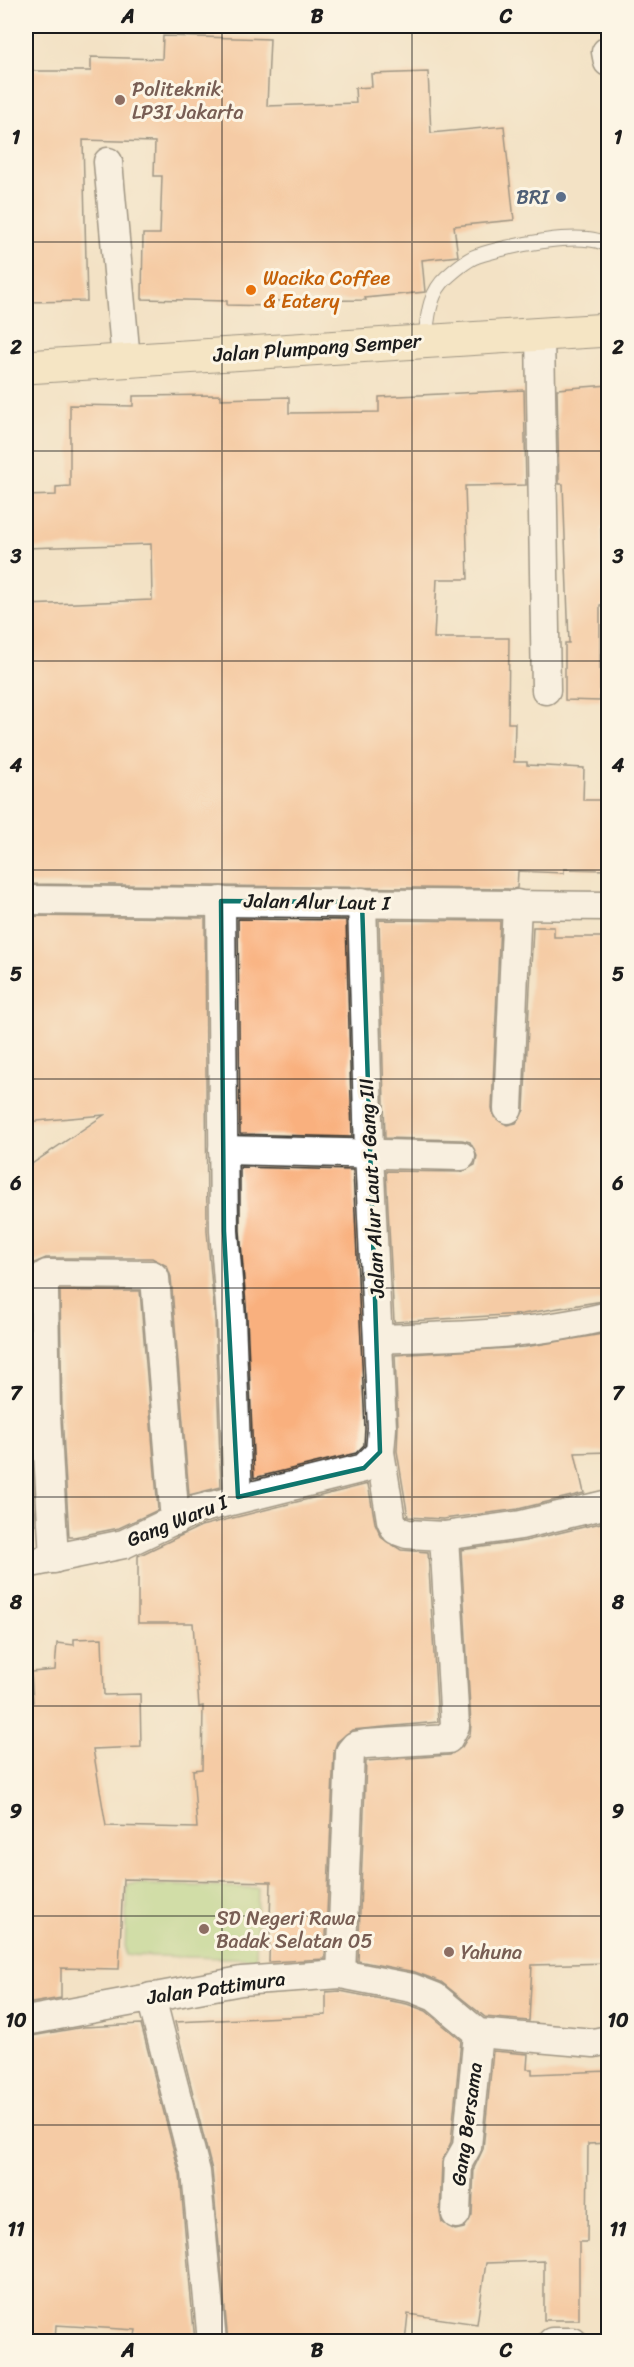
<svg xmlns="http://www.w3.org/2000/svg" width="634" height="2367" font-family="Sriracha,sans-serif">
	<rect width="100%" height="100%" fill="#fcf5e5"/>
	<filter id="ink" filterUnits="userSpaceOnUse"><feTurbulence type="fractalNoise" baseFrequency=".0167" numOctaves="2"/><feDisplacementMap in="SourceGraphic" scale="12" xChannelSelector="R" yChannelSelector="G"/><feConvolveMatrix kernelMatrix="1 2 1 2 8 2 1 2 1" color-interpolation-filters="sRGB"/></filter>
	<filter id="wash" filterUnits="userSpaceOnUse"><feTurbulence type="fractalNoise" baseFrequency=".008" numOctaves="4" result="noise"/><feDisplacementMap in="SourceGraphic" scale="24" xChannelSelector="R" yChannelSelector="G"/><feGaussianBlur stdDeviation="1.35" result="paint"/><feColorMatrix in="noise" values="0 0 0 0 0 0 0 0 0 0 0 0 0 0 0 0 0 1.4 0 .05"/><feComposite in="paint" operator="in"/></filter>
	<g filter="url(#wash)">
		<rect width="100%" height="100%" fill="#f3e2c5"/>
		<path fill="#a9d784" stroke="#627a50" stroke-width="1.5" d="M127,1884L258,1888L256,1959L125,1955Z"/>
		<g id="blocks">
			<g fill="#f9b07e">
				<path d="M163,36L270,39L267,106L356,103L355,88L372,87L371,74L428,72L431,133L504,126L514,220L454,226L458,256L422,260L425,292L365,298L366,300L274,301L273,306L227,305V301L142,299L143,234H160L162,176H154L155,142L83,140L87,301L26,302V122H33L32,71H91V57L162,59Z"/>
				<path d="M609,385V528H601L604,604L600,605V701L565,700V643H569L563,484H559L557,389Z"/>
				<path d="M524,390L526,485L465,486L468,579H437L434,638H509L508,723H515L514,762H527V765L584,768L583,800H609V870L564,869V873L518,871L517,888L513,889L26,884V605L152,600L151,544L26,548V496L56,495V487L70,486V405L133,406V396L221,395V399L289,397V413L379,412V397Z"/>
				<path d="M26,916L205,918L207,1231L215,1319L221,1487L189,1495L171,1277L167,1266L152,1258H46L34,1263L27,1276L30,1416L36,1524L26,1525V1168L104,1115L26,1122Z"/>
				<path d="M238,919L346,920L352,1137L240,1134Z"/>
				<path d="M379,920L500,921L492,1108L494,1117L507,1125L516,1123L524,1110L533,927H554V937H609V1300L522,1314L394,1322L386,1171L461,1172L475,1165L477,1156L470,1142L462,1140L385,1138Z"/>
				<path d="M240,1167L353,1170L365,1428L364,1445L356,1453L254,1478L247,1317L240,1230Z"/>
				<path d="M60,1291H140L158,1510L119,1528L74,1537H69L62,1414Z"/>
				<path d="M609,1333V1452L575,1453L584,1493L518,1509L443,1519L408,1517L397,1451L398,1427L395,1355L525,1347Z"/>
				<path d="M368,1484L375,1523L382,1538L401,1550L428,1552L438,1722L352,1730L337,1742L334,1751L325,1959L269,1962L271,1882L123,1879L119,1969L61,1968V1998L26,2004V1703L33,1702L31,1672L55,1670L57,1643L74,1645V1639L102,1638L104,1695L140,1694L141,1747L93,1749L106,1826L197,1828L193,1770L202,1769L203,1706L199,1707L193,1623H138V1556L201,1526Z"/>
				<path d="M609,1521V1963L532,1965L529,2021L485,2017L441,1982L415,1972L358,1961L366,1761L450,1755L462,1747L470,1734L471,1725L461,1550L525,1541Z"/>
				<path d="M340,1991L407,2004L426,2011L461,2040L451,2142L442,2162L440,2213L442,2222L455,2230L464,2228L472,2215L474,2168L483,2149L493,2051L528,2054L527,2069H532V2074L609,2071V2143L588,2144L587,2242H579V2320H544V2261L486,2263L477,2324L408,2314L405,2342H228L212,2170L175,2022L326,2015V1992Z"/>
				<path d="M141,2024L180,2175L195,2342H134L136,2330L56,2325L55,2342H26V2037L84,2027Z"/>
			</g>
		</g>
	</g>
	<g filter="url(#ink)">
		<use href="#blocks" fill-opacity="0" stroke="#3c3a35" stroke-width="1.5"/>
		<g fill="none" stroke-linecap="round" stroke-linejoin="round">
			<defs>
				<path id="service" d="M425,341C428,318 428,294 447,277C455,270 467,259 477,256C502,247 589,228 608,246"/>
				<g id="minor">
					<path d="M606,52L608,62"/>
					<path d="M108,162L126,360"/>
					<path d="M540,334L546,690"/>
					<path d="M26,900L608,906"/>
					<path d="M221,901L224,1231L231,1318L238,1497"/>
					<path d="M508,1109L517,904"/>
					<path d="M223,1150L461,1156"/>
					<path d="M379,1339C456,1336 534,1335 608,1316"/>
					<path d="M444,1536L521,1525L608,1504"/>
					<path d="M54,1559L46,1415L44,1292V1276L47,1274L152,1275L155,1278L175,1521"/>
					<path d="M26,1564L124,1544L195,1510L364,1468L380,1452L382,1428L369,1153L362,902"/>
					<path d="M341,1974L350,1752L355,1746L366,1744L448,1739L455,1726L444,1536L407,1534L396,1530L391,1520L380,1452"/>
					<path d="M151,1997L196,2172L212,2342"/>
					<path d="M26,2021L241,1981L341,1974L412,1988L435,1997L478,2033L594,2043L608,2040"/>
					<path d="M456,2214L458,2163L467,2147L478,2033"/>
					<path d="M552,2342H573"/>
				</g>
				<path id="secondary" d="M26,367L608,330"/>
			</defs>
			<use href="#service" stroke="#3c3a35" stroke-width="16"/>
			<use href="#minor" stroke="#3c3a35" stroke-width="31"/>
			<use href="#secondary" stroke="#3c3a35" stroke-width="35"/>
			<use href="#service" stroke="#fff" stroke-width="14"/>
			<use href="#minor" stroke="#fff" stroke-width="28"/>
			<use href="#secondary" stroke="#f8e8c3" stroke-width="33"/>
		</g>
	</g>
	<path d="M0 0H634V2367H0ZM221,901L362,902L380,1452L364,1468L238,1497L224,1231Z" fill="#f3e2c5" fill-opacity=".55" fill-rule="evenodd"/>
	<path fill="none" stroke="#0f766e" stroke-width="4.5" stroke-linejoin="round" d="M221,901L362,902L380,1452L364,1468L238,1497L224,1231Z"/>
	<path fill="none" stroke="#1c1c1c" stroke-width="1.5" stroke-opacity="0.55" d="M222,26V2342M412,26V2342M26,242H608M26,451H608M26,661H608M26,870H608M26,1079H608M26,1288H608M26,1497H608M26,1706H608M26,1916H608M26,2125H608"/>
	<g fill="#8d6e63" stroke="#fcf5e5" stroke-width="2">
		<circle cx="120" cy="100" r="6"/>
		<circle cx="204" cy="1929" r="6"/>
		<circle cx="449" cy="1952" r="6"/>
	</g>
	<circle fill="#5c6f8a" stroke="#fcf5e5" stroke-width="2" cx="561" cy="197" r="6"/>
	<circle fill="#e8710a" stroke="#fcf5e5" stroke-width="2" cx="251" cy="290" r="6"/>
	<g text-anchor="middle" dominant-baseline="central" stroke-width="6" stroke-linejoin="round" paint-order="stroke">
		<g font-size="20" fill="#785e54" stroke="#fcf5e5" text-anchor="start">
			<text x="132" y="89">Politeknik<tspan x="132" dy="23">LP3I Jakarta</tspan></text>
			<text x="216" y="1918">SD Negeri Rawa<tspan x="216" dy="23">Badak Selatan 05</tspan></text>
			<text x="461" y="1952">Yahuna</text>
		</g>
		<g font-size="20" fill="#4e5e75" stroke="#fcf5e5" text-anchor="end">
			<text x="549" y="197">BRI</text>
		</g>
		<g font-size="20" fill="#c56008" stroke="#fcf5e5" text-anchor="start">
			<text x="263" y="278">Wacika Coffee<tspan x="263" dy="23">&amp; Eatery</tspan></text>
		</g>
		<g font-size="20" fill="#1c1c1c" stroke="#fcf5e5">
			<text transform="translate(317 348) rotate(-4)">Jalan Plumpang Semper</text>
			<text transform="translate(317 902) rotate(1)">Jalan Alur Laut I</text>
			<text transform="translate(372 1188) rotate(-93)">Jalan Alur Laut I Gang III</text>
			<text transform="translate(177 1521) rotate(-22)">Gang Waru I</text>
			<text transform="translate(216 1988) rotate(-8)">Jalan Pattimura</text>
			<text transform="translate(467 2124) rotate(-82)">Gang Bersama</text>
		</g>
	</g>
	<rect width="634" height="2367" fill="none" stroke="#fcf5e5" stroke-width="66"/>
	<rect x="33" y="33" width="568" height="2301" fill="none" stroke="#1c1c1c" stroke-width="2"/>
	<g font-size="20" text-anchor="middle" font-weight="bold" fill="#1c1c1c">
		<text x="128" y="23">A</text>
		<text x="317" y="23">B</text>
		<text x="506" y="23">C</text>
		<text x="16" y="144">1</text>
		<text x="618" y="144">1</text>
		<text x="16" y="354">2</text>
		<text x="618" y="354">2</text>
		<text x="16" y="563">3</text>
		<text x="618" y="563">3</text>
		<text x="16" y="772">4</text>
		<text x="618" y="772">4</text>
		<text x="16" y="981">5</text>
		<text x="618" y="981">5</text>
		<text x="16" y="1190">6</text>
		<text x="618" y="1190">6</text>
		<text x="16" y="1400">7</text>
		<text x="618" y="1400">7</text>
		<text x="16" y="1609">8</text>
		<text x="618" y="1609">8</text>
		<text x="16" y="1818">9</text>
		<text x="618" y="1818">9</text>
		<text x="16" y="2027">10</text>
		<text x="618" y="2027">10</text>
		<text x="16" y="2236">11</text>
		<text x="618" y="2236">11</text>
		<text x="128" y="2357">A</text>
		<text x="317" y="2357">B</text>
		<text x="506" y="2357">C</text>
	</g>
</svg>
